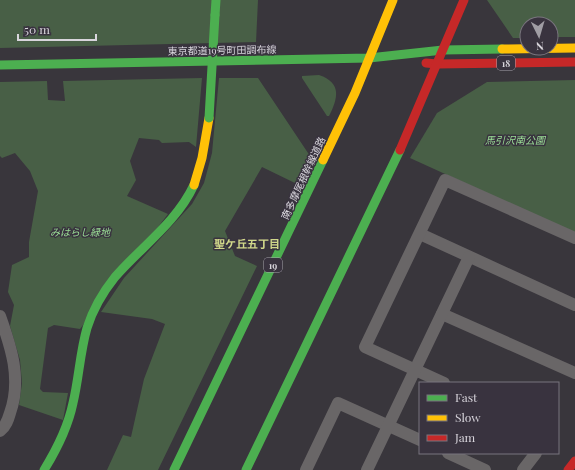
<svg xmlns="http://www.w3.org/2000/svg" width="575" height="470" font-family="'Playfair Display','Noto Sans JP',serif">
	<rect width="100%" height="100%" fill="#39363c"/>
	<g fill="#485f46">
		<path d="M0,0H258L256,42L0,48Z"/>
		<path d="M487,0H575V37H551V24H527V38H513Z"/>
		<path d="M319,75C342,83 338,98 329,116H327L302,78V76Z"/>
		<path d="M202,78L196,147L189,142L162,143L159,140L139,138L130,161L136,180L127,196L168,214L80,329L54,325L48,328L40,389L43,392L68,393L63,420L19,405L22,383L20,360L10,326L14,305L8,292L12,265L29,257V242L38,191L30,171L15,153L2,158L0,156V82L47,81L48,100L65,101L63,81Z"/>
		<path d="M219,78H258L310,156L297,184L262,167L225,231L235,256L257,266L158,470H107L123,435L131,437L144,379L165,324L152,319L101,312L124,278L192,204L204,183L212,153Z"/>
		<path d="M575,80V233L410,158L437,113L487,82Z"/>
	</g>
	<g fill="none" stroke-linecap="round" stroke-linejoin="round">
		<g stroke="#696667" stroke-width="12">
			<path d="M420,234L575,305"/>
			<path d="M442,314L575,373"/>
			<path d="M0,316C11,347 22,379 10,413C8,420 6,426 0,431"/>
			<path d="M444,383L365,347L445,180L575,238"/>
			<path d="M448,453L485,470"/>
			<path d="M306,470L338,403L420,440"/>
			<path d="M367,470L469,257"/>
			<path d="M523,470L536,453"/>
		</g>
		<g stroke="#4caf50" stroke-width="9">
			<path d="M215,15L216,0"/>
			<path d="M0,65L369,58L443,50L502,49"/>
			<path d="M44,470C57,449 68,427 73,403C79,378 80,352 87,328C93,309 103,292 115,277C142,246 176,223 194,185"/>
			<path d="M174,470L323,160"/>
			<path d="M246,470L400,150"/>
		</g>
		<g stroke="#ffc107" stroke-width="9">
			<path d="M502,49L575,48"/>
			<path d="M323,160L355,93L393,0"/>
			<path d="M194,185L202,158L209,118"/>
		</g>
		<g stroke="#c62828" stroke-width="9">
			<path d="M426,63L437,64L575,62"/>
			<path d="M400,150L464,0"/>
			<path d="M568,470L575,461"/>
		</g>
		<path stroke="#4caf50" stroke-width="9" d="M209,118L215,15"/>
	</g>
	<g text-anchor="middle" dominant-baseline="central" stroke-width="3" stroke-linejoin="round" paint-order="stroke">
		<g fill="#39333f" stroke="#a8a4ad" stroke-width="1">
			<rect x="497" y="56" width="18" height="14" rx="3"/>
			<rect x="264" y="258" width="18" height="14" rx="3"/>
		</g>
		<g font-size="9" font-weight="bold" fill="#d8d5dc">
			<text x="506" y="63">18</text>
			<text x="273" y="265">19</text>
		</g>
		<g font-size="10" fill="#d8d5dc" stroke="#39333f">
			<text transform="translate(222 50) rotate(-1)">東京都道19号町田調布線</text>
			<text transform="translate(303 178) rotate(-65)">南多摩尾根幹線道路</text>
		</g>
		<g font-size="10" font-style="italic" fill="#9add95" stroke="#39333f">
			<text x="515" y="140">馬引沢南公園</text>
			<text x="80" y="232">みはらし緑地</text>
		</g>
		<g font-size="11" font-weight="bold" fill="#d1d88a" stroke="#39333f">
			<text x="247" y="243">聖ケ丘五丁目</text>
		</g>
	</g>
	<rect x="419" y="382" width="140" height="72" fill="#39333f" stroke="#79747e"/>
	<rect x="427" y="395" width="20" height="6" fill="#4caf50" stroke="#79747e"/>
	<text x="455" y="402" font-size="12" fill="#d8d5dc">Fast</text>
	<rect x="427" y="415" width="20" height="6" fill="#ffc107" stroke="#79747e"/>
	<text x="455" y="422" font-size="12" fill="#d8d5dc">Slow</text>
	<rect x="427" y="435" width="20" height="6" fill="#c62828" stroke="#79747e"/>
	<text x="455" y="442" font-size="12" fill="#d8d5dc">Jam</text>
	<g transform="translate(539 36) rotate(175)"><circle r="19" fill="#39333f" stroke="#79747e"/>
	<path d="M0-3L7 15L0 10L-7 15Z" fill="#a09da4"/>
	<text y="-6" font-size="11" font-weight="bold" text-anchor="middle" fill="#d8d5dc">N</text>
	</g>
	<path d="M18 34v6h78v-6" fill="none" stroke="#d8d5dc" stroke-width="2"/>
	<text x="24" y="34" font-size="12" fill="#d8d5dc" stroke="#39333f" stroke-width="3" paint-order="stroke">50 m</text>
</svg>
